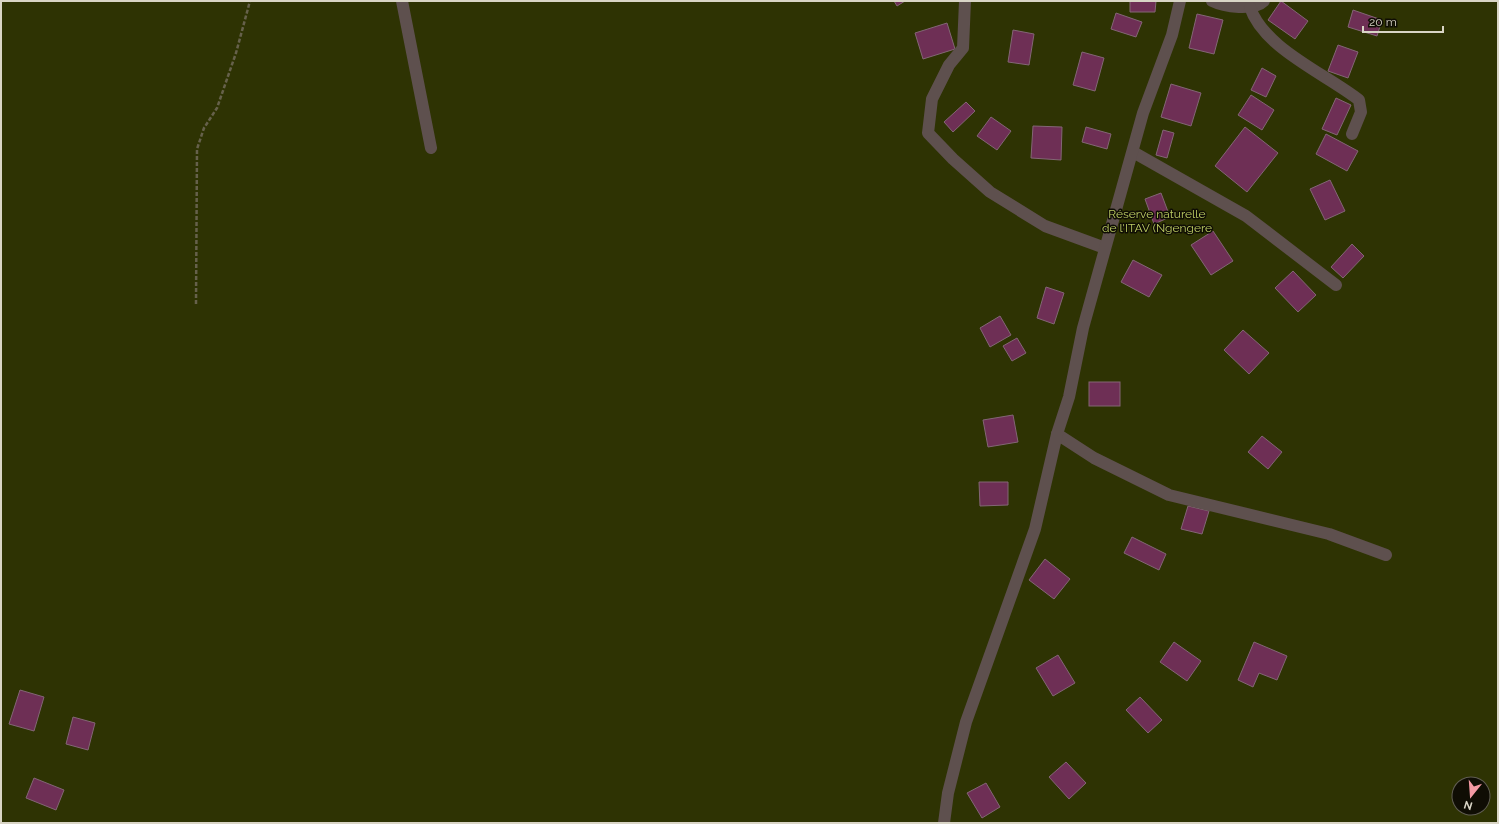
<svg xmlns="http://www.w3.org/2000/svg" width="1499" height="824" font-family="Raleway,sans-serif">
	<rect width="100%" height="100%" fill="#292309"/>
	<path fill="#2e3303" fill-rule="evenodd" d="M1,1H1498V823H1ZM1459,784H1483V808H1459Z"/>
	<g fill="#6e2f55" stroke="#836675">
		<path d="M894,1H905L897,6Z"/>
		<path d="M1130,1H1156L1155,12H1130Z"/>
		<path d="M1281,1L1308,21L1295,39L1268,20Z"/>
		<path d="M1353,10L1382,20L1377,36L1348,27Z"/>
		<path d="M1116,13L1142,22L1136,37L1111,29Z"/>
		<path d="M1197,14L1223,20L1214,54L1189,48Z"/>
		<path d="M947,23L955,49L923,59L915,33Z"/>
		<path d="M1013,30L1034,34L1029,65L1008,62Z"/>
		<path d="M1338,45L1358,52L1348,78L1328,71Z"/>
		<path d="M1082,52L1104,58L1095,91L1073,85Z"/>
		<path d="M1262,68L1276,76L1266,97L1251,90Z"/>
		<path d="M1171,84L1201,93L1191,126L1161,117Z"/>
		<path d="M1251,95L1274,110L1262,130L1238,115Z"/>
		<path d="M1336,98L1351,105L1337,135L1322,129Z"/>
		<path d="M966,102L975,111L953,132L944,122Z"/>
		<path d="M991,117L1011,131L997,150L977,136Z"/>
		<path d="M1033,126L1062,127L1061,160L1031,158Z"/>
		<path d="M1086,127L1111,134L1107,149L1082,142Z"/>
		<path d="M1245,127L1278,153L1247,192L1215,166Z"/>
		<path d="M1163,130L1174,133L1167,158L1156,155Z"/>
		<path d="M1326,134L1358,151L1347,171L1316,154Z"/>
		<path d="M1330,180L1345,211L1325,220L1310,189Z"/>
		<path d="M1161,193L1170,217L1154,224L1145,199Z"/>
		<path d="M1213,231L1233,261L1211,275L1191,245Z"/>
		<path d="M1352,244L1364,256L1343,278L1331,267Z"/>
		<path d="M1133,260L1162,275L1149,297L1121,282Z"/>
		<path d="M1293,271L1316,295L1298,312L1275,288Z"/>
		<path d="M1046,287L1064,293L1054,324L1037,318Z"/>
		<path d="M1000,316L1011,335L990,347L980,328Z"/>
		<path d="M1243,330L1269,353L1249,374L1224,350Z"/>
		<path d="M1017,338L1026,353L1012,361L1003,346Z"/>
		<rect x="1089" y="382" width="31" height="24"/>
		<path d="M1013,415L1018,442L988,447L983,420Z"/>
		<path d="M1262,436L1282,452L1268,469L1248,452Z"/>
		<path d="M979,482H1008V505L980,506Z"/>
		<path d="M1188,506L1209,511L1202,534L1181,529Z"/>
		<path d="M1132,537L1166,554L1159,570L1124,553Z"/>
		<path d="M1045,559L1070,579L1054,599L1029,580Z"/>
		<path d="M1174,642L1201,661L1187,681L1160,662Z"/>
		<path d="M1254,642L1287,656L1277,680L1259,673L1253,687L1238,680Z"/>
		<path d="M1058,655L1075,683L1053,696L1036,668Z"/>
		<path d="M20,690L44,697L34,731L9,724Z"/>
		<path d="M1140,697L1162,720L1148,733L1126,710Z"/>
		<path d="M73,717L95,723L88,750L66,744Z"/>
		<path d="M1066,762L1086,783L1069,799L1049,777Z"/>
		<path d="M34,778L64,790L56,810L26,798Z"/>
		<path d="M986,783L1000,807L982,818L967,793Z"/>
	</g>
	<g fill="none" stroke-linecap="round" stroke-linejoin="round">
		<path stroke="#66614b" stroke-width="2.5" stroke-dasharray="4 2" stroke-linecap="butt" d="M196,304L197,149L204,128L217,108L236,53L250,1"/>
		<g stroke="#5e504e" stroke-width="12">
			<path d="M402,1L431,148"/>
			<path d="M965,1L963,48L949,65L932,99L928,133L953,159L990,192L1045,226L1105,248"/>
			<path d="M1212,1C1224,7 1254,11 1264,1"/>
			<path d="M1250,7C1263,48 1326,74 1359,100L1361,112L1352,134"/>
			<path d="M1133,152L1246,216L1336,285"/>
			<path d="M1057,434L1094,458L1169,495L1329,534L1386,555"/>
			<path d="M944,823L948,793L966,722L1035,529L1057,434L1069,397L1083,328L1143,113L1172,35L1180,1"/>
		</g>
	</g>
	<g text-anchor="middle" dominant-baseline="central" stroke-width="3" stroke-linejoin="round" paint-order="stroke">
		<g font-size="12" fill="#bece64" stroke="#0f0d04">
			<text x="1157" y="214">Réserve naturelle<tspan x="1157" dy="14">de l'ITAV (Ngengere</tspan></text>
		</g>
	</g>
	<rect width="1499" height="824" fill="none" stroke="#d9d5c6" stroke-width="4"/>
	<g transform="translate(1471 796) rotate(197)"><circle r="19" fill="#0f0d04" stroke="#605d52"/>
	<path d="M0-3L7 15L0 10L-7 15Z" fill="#f49aa4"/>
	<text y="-6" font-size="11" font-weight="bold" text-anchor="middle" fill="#d9d5c6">N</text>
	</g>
	<path d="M1363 26v6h80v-6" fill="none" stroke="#d9d5c6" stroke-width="2"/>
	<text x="1369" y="26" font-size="12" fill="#d9d5c6" stroke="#0f0d04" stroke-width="3" paint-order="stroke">20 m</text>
</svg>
